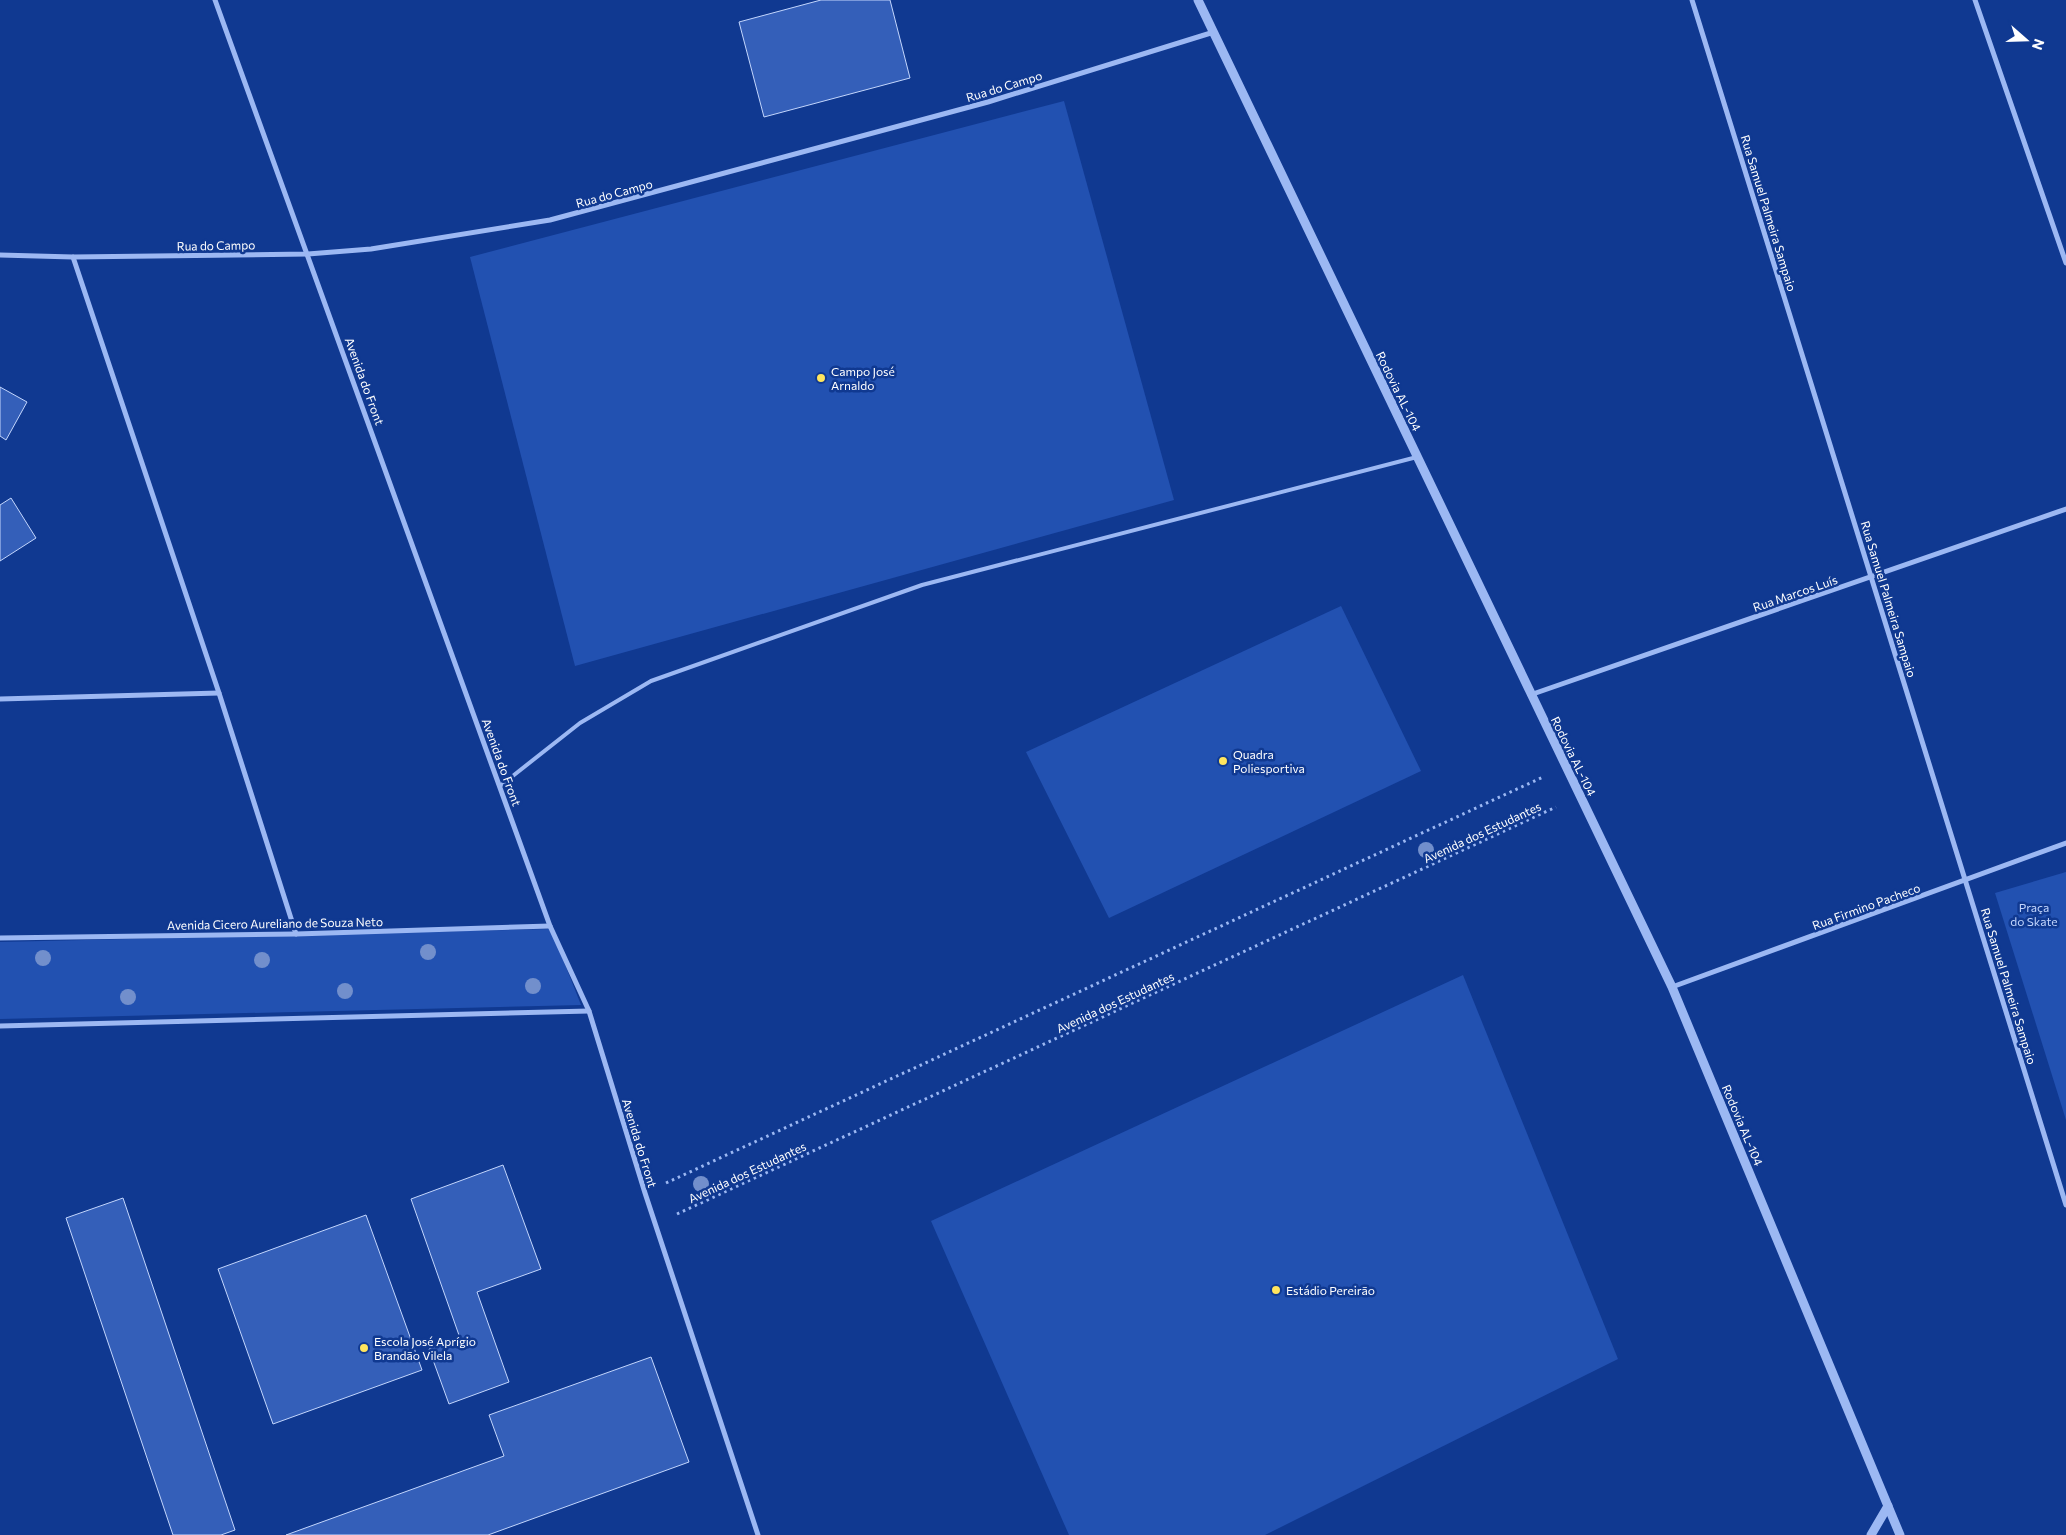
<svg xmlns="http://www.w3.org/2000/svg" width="2066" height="1535" font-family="Commissioner,sans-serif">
	<rect width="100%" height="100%" fill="#103991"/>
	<g fill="#2251b1">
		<path d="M1064,101L1174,500L575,666L470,257Z"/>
		<path d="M1341,606L1421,771L1109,918L1026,752Z"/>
		<path d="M2066,872V1120L1995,893Z"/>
		<path d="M551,929L581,1005L0,1019V942Z"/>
		<path d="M1463,975L1618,1359L1265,1535H1069L931,1221Z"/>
	</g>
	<g fill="#345fb9" stroke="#c3d6fd">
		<path d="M821,0H890L910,78L764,117L739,22Z"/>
		<path d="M0,387L27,402L6,440L0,436Z"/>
		<path d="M11,498L36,538L0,561V505Z"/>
		<path d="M503,1165L541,1269L477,1292L509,1382L449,1404L429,1349L460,1338L411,1199Z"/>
		<path d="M123,1198L235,1530L221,1535H173L66,1218Z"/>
		<path d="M366,1215L422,1370L273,1424L218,1269Z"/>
		<path d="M651,1357L689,1462L488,1535H286L504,1456L489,1415Z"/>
	</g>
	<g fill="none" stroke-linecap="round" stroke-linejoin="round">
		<g stroke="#9cb8f3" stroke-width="3" stroke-dasharray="2.5 4" stroke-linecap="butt">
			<path d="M666,1183L1543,777"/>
			<path d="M677,1214L1556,807"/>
		</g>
		<path stroke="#9cb8f3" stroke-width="4" d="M500,786L580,723L651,681L922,585L1417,457"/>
		<g stroke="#9cb8f3" stroke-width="5">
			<path d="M215,0L550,926L589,1011L645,1193L758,1535"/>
			<path d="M1692,0L2066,1205"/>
			<path d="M1975,0L2066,263"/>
			<path d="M0,255L73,257L308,254L371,249L550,220L988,102L1214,32"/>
			<path d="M73,257L219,693L296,934"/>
			<path d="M1530,695L2066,509"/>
			<path d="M0,699L219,693"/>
			<path d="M0,938L296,934L550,926"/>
			<path d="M1672,987L2066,843"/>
			<path d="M0,1026L589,1011"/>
		</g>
		<g stroke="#9cb8f3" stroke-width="9">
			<path d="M1198,0L1672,987L1900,1535"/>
			<path d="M1871,1535L1888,1506"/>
		</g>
	</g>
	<g fill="#728fcc">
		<circle cx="1426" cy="850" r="8"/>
		<circle cx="428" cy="952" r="8"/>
		<circle cx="43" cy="958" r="8"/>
		<circle cx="262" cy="960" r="8"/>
		<circle cx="533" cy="986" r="8"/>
		<circle cx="345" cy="991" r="8"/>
		<circle cx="128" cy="997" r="8"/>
		<circle cx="701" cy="1184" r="8"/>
	</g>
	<g fill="#ffe55e" stroke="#103991" stroke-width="2">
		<circle cx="821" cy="378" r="5"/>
		<circle cx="1223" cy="761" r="5"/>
		<circle cx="1276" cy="1290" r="5"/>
		<circle cx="364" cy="1348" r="5"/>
	</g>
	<g text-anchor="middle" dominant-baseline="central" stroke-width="5" stroke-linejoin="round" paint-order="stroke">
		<g font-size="12" fill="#fff" stroke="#103991">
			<text transform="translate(1004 86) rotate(-17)">Rua do Campo</text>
			<text transform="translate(614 193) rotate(-15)">Rua do Campo</text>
			<text transform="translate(1769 213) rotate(73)">Rua Samuel Palmeira Sampaio</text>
			<text transform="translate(216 245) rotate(-1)">Rua do Campo</text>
			<text transform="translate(365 381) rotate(70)">Avenida do Front</text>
			<text transform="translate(1399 391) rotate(64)">Rodovia AL-104</text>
			<text transform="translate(1795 593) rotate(-19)">Rua Marcos Luís</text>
			<text transform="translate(1889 599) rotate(73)">Rua Samuel Palmeira Sampaio</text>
			<text transform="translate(1574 756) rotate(64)">Rodovia AL-104</text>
			<text transform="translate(502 762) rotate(70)">Avenida do Front</text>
			<text transform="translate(1482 832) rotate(-25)">Avenida dos Estudantes</text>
			<text transform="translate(1866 906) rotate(-20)">Rua Firmino Pacheco</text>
			<text transform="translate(275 923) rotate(-1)">Avenida Cicero Aureliano de Souza Neto</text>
			<text transform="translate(2009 986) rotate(73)">Rua Samuel Palmeira Sampaio</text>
			<text transform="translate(1115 1002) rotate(-25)">Avenida dos Estudantes</text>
			<text transform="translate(1743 1125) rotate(67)">Rodovia AL-104</text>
			<text transform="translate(640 1143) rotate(73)">Avenida do Front</text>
			<text transform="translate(747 1172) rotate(-25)">Avenida dos Estudantes</text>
		</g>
		<g font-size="12" fill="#fff" stroke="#103991" text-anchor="start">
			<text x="831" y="371">Campo José<tspan x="831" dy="14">Arnaldo</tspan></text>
			<text x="1233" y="754">Quadra<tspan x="1233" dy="14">Poliesportiva</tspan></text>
			<text x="1286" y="1290">Estádio Pereirão</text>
			<text x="374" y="1341">Escola José Aprígio<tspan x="374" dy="14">Brandão Vilela</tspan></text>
		</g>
		<g font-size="12" fill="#c3d6fd" stroke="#103991">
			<text x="2034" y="907">Praça<tspan x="2034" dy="14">do Skate</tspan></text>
		</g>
	</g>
	<g transform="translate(2026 40) rotate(110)" stroke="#103991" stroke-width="4" paint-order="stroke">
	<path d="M0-4L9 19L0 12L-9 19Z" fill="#ffffff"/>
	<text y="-8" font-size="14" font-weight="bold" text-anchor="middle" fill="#ffffff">N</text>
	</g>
</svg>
